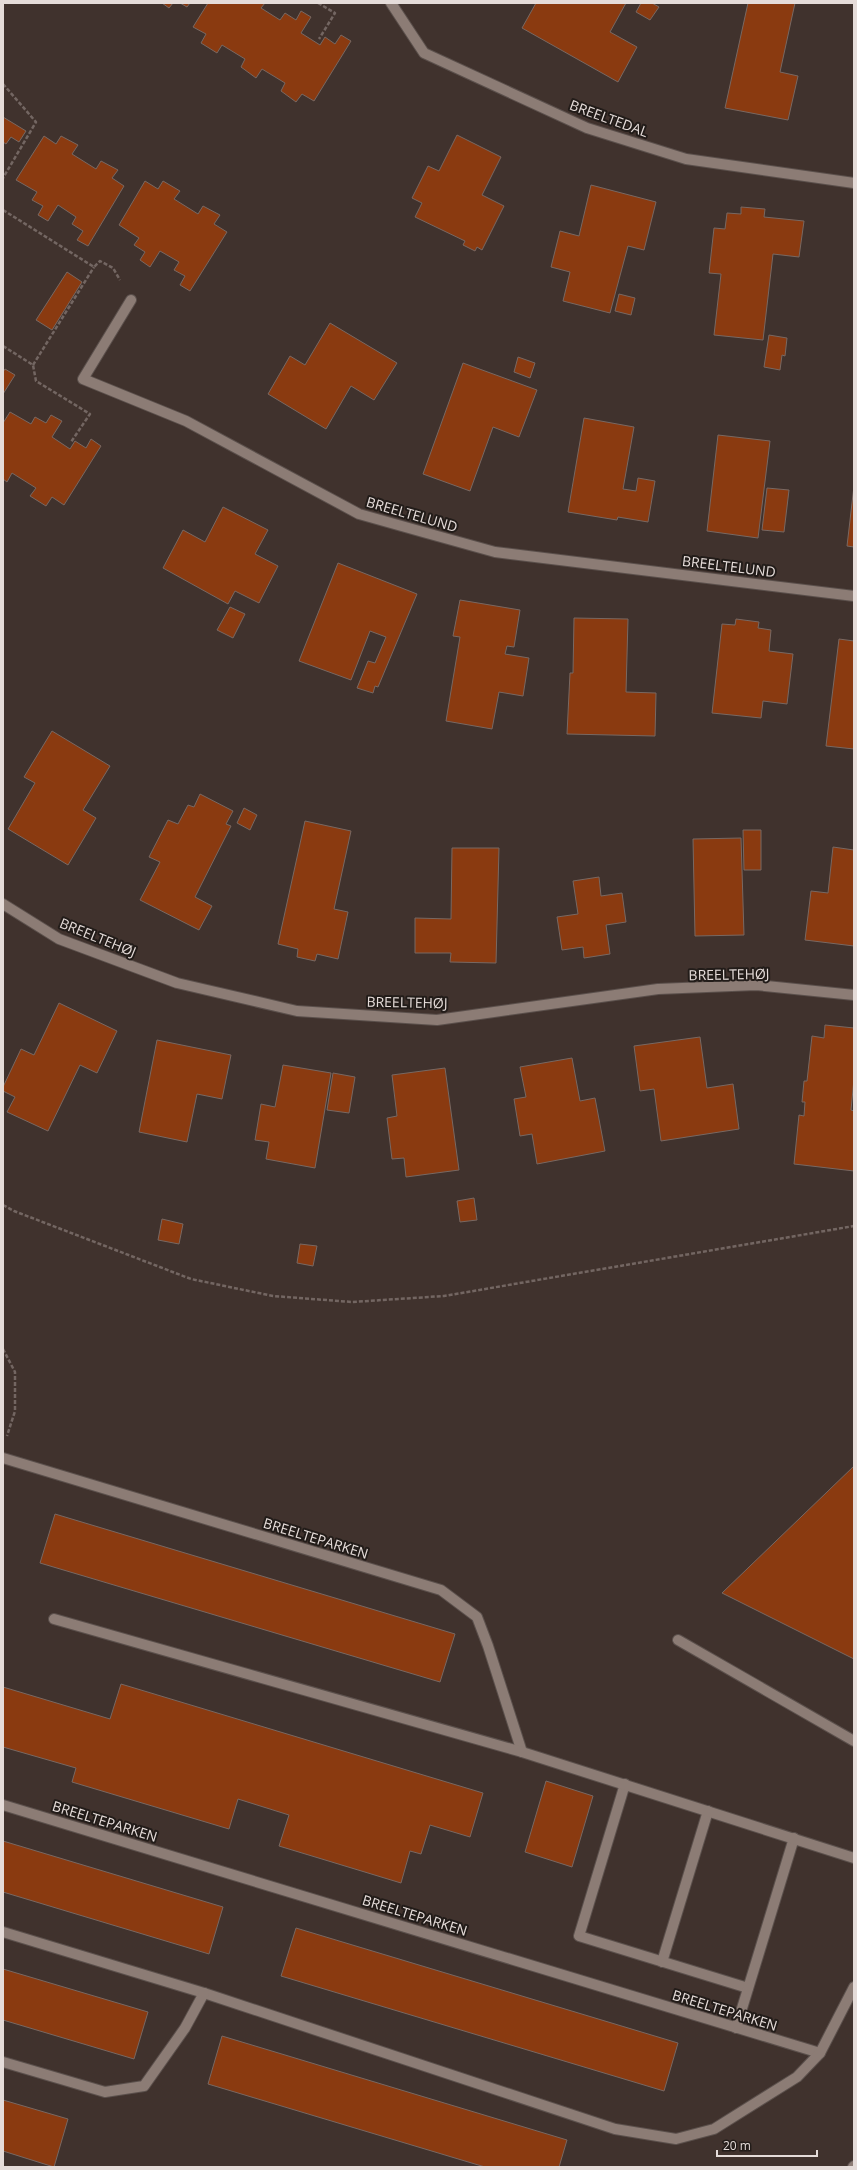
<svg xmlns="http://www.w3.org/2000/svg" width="857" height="2170" font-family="'Open Sans',sans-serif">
	<rect width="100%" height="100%" fill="#40322d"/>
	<g fill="#8a3a10" stroke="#786862">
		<path d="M162,3H173L169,8Z"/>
		<path d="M180,3H190L187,7Z"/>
		<path d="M208,3H265L261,8L280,20L285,13L296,20L301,11L311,17L301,33L320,45L325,37L335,44L341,35L351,41L314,101L302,94L296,102L281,91L285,83L262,69L256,78L241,67L245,59L222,45L217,53L201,43L206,34L193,27Z"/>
		<path d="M536,3H626L610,32L637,47L618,82L522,28Z"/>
		<path d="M641,3H652L659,7L650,20L636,12Z"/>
		<path d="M748,3H795L780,72L798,76L788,120L725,108Z"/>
		<path d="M3,117L26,131L19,142L11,137L6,144L3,142Z"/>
		<path d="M457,135L501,157L482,195L504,206L482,250L477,247L475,251L463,245L465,241L415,217L422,203L412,198L428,166L439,171Z"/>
		<path d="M44,136L56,144L61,136L78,145L72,154L96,169L101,161L118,170L112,178L124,186L88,246L77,240L83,231L72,224L76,217L58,205L48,221L38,215L43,206L32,200L37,192L16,180Z"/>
		<path d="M145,181L158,189L163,181L180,191L174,199L198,214L203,206L220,215L214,224L227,232L190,291L180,285L185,276L174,270L179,262L160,251L150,267L140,260L145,252L134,245L139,238L119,225Z"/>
		<path d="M591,185L656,202L644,250L628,246L610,313L563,301L570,272L551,267L560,231L579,236Z"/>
		<path d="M741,207L765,209L764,217L804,221L799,257L773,254L763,340L714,335L721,274L709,273L714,228L725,229L727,213L741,214Z"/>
		<path d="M67,272L82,282L52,330L36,320Z"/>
		<path d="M619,294L635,298L631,315L615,311Z"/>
		<path d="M330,323L397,363L374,400L351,386L326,429L268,394L290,356L305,365Z"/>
		<path d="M769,335L787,338L785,356L782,355L780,370L764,367Z"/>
		<path d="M518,357L535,363L530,378L514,372Z"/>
		<path d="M463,363L537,390L519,437L493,427L470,491L423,474Z"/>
		<path d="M5,369L15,375L3,394V372Z"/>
		<path d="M10,412L31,424L35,417L46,423L51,415L62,421L52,437L70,449L75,441L86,448L91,439L101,446L64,505L52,497L46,506L30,496L36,488L12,473L7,482L3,479V423Z"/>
		<path d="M584,418L634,427L623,489L636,491L638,478L655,481L648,522L618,517L617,520L568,512Z"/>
		<path d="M718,435L770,441L758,538L707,531Z"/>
		<path d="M854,486V547L847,546Z"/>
		<path d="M767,488L789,490L784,532L762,530Z"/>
		<path d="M223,507L268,530L255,554L278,566L259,603L235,591L228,604L163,568L183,530L205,542Z"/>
		<path d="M338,563L417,594L378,687L375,686L373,693L357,688L368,661L375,663L386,637L370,631L351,680L299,661Z"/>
		<path d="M460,600L520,610L514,647L507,646L505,654L529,658L523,696L499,692L492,729L446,721L460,637L453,636Z"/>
		<path d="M230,607L245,614L233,638L217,630Z"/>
		<path d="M574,618L628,619L626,692L656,693L655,736L567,734L570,673H573Z"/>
		<path d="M736,619L759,622L758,628L771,630L769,651L793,654L787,704L763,701L761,718L712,713L722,624L735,625Z"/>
		<path d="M839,639L854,641V749L826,746Z"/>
		<path d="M52,731L110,766L83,810L96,818L68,865L8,829L35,783L24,777Z"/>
		<path d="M200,794L233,811L226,824L231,826L195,897L212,906L199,930L140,900L160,862L149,857L168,820L178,824L188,805L194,807Z"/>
		<path d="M244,808L257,815L250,830L237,823Z"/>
		<path d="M305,821L351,831L334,909L348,912L338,959L317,954L315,961L297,957L298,949L278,944Z"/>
		<path d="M743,830H761V870H744Z"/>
		<path d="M741,838L744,935L695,936L693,839Z"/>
		<path d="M833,847L854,850V946L805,940L811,891L828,893Z"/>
		<path d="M452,848H499L496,963L450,962L451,953H415V918L451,919Z"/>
		<path d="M599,877L601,896L622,893L626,922L606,925L610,954L584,958L583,947L562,950L557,917L578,914L573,881Z"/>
		<path d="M59,1003L117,1031L97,1073L80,1065L48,1131L7,1112L15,1097L3,1091V1087L21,1049L34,1055Z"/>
		<path d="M825,1025L854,1028V1079L851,1110L854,1111V1171L794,1164L799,1115L804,1116L805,1102H802L804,1081H807L812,1036L824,1038Z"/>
		<path d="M700,1037L707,1088L733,1084L739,1129L661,1141L654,1089L640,1091L634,1046Z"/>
		<path d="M157,1040L231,1055L222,1099L197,1094L187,1142L139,1132Z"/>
		<path d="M572,1058L580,1101L595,1098L605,1151L537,1164L532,1134L520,1136L514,1099L526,1097L520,1067Z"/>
		<path d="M283,1065L331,1073L315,1168L266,1159L269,1142L255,1140L261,1104L275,1107Z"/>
		<path d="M445,1068L459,1170L406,1177L404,1158L392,1159L387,1118L397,1116L392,1075Z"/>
		<path d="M333,1073L355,1077L349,1113L327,1110Z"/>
		<path d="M474,1198L477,1220L460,1222L457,1201Z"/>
		<path d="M162,1219L183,1224L179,1244L158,1240Z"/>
		<path d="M300,1244L317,1246L313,1266L297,1263Z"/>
		<path d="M854,1466V1659L722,1593Z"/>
		<path d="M55,1514L455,1634L440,1682L40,1563Z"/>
		<path d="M121,1684L483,1793L470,1837L430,1825L421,1854L410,1851L401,1883L279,1846L289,1815L238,1799L229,1829L72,1782L76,1768L3,1747V1687L110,1719Z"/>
		<path d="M546,1781L593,1796L572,1867L525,1852Z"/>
		<path d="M3,1841L223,1907L209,1954L3,1892Z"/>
		<path d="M296,1928L678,2043L664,2091L281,1976Z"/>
		<path d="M3,1969L148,2012L134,2059L3,2020Z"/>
		<path d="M222,2036L567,2140L559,2167H485L208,2084Z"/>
		<path d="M3,2100L68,2119L54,2167L3,2151Z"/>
	</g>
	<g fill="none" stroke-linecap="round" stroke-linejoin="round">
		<defs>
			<g id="lane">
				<path d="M678,1640L854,1741"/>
				<path d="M625,1784L579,1936L748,1988"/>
				<path d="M662,1962L708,1811"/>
				<path d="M736,2028L794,1838"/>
			</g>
			<g id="street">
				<path d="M391,3L424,53L587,128L686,159L854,183"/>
				<path d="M131,300L83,379L186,421L359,514L423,532L495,552L854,596"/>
				<path d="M3,904L59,939L177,983L297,1011L437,1020L658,989L756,985L854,995"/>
				<path d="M3,1458L441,1590L477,1617L488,1646L522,1752"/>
				<path d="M54,1619L522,1752L854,1858"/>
				<path d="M3,1805L820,2053"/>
				<path d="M3,1932L204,1993L615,2129L676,2139L714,2129L797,2077L820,2053L854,1987"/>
				<path d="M3,2062L105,2092L144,2086L185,2028L204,1993"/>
			</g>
			<path id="secondary" d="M853,2167L854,2166"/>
		</defs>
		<use href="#lane" stroke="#5b504c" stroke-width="12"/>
		<use href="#street" stroke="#5b504c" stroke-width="12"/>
		<use href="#secondary" stroke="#5b504c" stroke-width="12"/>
		<g stroke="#736662" stroke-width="2.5" stroke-dasharray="4 2" stroke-linecap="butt">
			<path d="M318,3L335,13L319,39"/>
			<path d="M3,84L36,122L3,178"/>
			<path d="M3,210L94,267L100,261L113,268L120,280"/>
			<path d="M3,346L33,365L36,381L90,414L71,442"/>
			<path d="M33,365L94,267"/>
			<path d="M3,1205L14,1211L191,1279L273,1296L352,1302L444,1296L854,1226"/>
			<path d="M3,1349L15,1372V1411L7,1436"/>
		</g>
		<use href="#lane" stroke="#8c7c75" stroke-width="10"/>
		<use href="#street" stroke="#8c7c75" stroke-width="10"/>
		<use href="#secondary" stroke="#8c7c75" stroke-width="10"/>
	</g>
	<g text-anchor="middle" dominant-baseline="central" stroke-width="4" stroke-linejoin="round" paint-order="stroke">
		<g font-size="14" fill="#e5dcd9" stroke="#221c19">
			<text transform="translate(609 118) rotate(20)">BREELTEDAL</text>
			<text transform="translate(412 514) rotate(16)">BREELTELUND</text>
			<text transform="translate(729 566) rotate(7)">BREELTELUND</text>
			<text transform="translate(98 937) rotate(22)">BREELTEHØJ</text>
			<text transform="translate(729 974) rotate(-1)">BREELTEHØJ</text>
			<text transform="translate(407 1002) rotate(1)">BREELTEHØJ</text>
			<text transform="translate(316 1538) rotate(17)">BREELTEPARKEN</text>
			<text transform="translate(105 1821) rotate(17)">BREELTEPARKEN</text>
			<text transform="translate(415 1915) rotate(17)">BREELTEPARKEN</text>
			<text transform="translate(725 2010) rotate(17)">BREELTEPARKEN</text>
		</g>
	</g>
	<rect width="857" height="2170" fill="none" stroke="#e5dcd9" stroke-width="8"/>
	<path d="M717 2150v6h100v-6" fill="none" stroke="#e5dcd9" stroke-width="2"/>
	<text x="723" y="2150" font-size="12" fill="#e5dcd9" stroke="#221c19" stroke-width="3" paint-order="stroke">20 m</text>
</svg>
